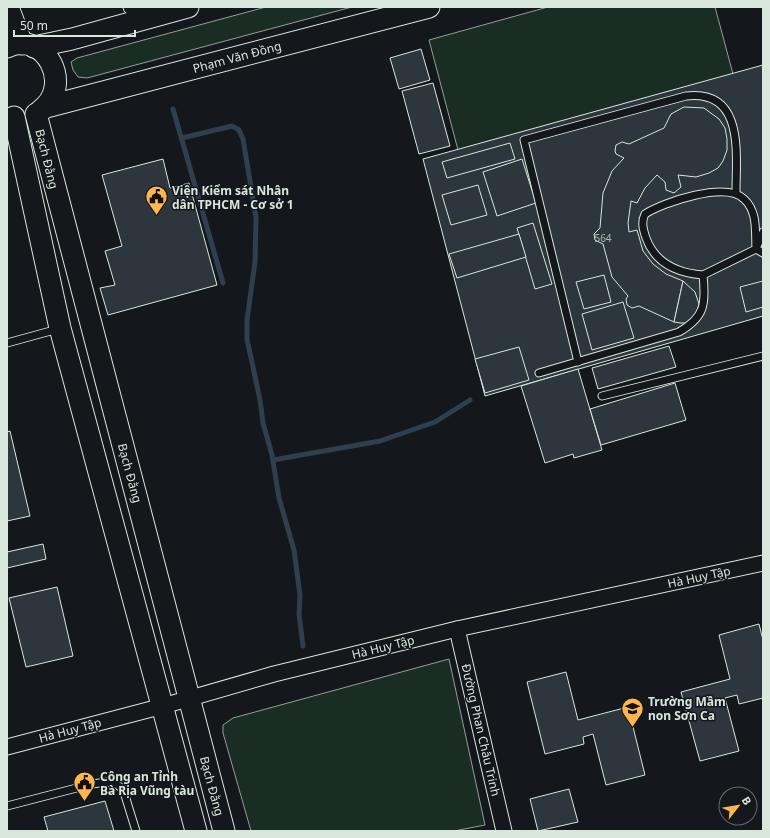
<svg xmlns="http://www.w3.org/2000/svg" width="770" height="838" font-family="'Noto Sans',sans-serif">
	<rect width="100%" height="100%" fill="#14181c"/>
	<g fill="#1a2d24" stroke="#939e99">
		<path d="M266,7H352L87,78L78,77L73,70L71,62L77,58Z"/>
		<path d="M548,7H715L733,74L458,150L429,40Z"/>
		<path d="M449,659L485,825L454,831H251L223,733V725L233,718Z"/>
	</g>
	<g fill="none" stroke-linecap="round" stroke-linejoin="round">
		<g stroke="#2f3f4d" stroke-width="5">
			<path d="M173,109L223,283"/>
			<path d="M182,138L232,126L239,130L243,139L256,217L255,262L247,320V339L260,400L263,423L272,455L279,498L294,550L300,595L299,614L303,646"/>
			<path d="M273,460L380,441L435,422L470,400"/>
		</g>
	</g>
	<g fill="#2c363c" stroke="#d8e6dc">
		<path d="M421,49L430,80L399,89L390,58Z"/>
		<path d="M763,65V316L485,396L423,159Z"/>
		<path d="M433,83L450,146L419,154L402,91Z"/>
		<path d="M684,107L704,108L719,119L725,128L727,139V150L723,161L718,168L709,173L696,177L678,175L681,187L674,193L666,190L665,182L657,175L645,188L637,203L631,201L628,223L629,232L637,230L643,251L653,264L666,274L683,281L674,322L639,306L632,308L627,305L626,299L628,296L612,277L603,244L595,240L594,234L600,228L603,193L612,171L624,158L616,154L615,151L616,145L622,142L629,144L664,128L671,114Z"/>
		<path d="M510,143L515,159L447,178L442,162Z"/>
		<path d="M163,159L170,188L189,183L217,285L108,315L100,288L115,285L105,251L122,246L102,175Z"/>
		<path d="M522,159L536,203L497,216L483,172Z"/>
		<path d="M478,185L487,215L451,225L442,195Z"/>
		<path d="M533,223L552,284L535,289L517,228Z"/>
		<path d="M519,234L526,257L457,278L449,254Z"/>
		<path d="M604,275L611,302L584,309L576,282Z"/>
		<path d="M683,281L695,292L699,304L696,315L687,323H681L674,322Z"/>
		<path d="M763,281V307L746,312L740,287Z"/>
		<path d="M623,302L634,338L592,350L582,314Z"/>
		<path d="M669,346L676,367L598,389L592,368Z"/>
		<path d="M519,347L529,380L485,393L475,359Z"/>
		<path d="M578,369L602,450L574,458L573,454L545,463L521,386Z"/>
		<path d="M675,383L686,420L601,445L590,409Z"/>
		<path d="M10,431L30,516L7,521V432Z"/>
		<path d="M43,544L46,559L7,568V552Z"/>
		<path d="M57,587L73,656L26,667L9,598Z"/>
		<path d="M759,624L763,640V698L739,704L737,695L725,698L739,751L700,761L681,692L730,679L719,635Z"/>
		<path d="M566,672L578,720L628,707L645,775L606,785L593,734L583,737L584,744L545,754L527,682Z"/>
		<path d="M569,789L578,822L538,831L530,799Z"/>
		<path d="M105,801L114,831H48L44,817Z"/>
	</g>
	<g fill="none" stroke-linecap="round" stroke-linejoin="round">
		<defs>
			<g id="lane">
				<path d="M763,232L756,249L763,253"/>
				<path d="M7,343L58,329"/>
				<path d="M578,362L524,140L686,96C745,89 736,154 736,192"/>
				<path d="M539,373L679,332C705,317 706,304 703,275L756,249C755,231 758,212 744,199C726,181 664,202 645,214C641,222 643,229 646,238C655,263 678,273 703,275"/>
				<path d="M602,396L763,356"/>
				<path d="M7,806L92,784L107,782L116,784L123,789L136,831"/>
			</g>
			<g id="street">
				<path d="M131,7L146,18"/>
				<path d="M457,629L504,831"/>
				<path d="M7,747L163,706L274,674L457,629L763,563"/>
			</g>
			<g id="secondary">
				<path d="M8,7L22,44"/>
				<path d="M7,47C45,29 75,86 40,111"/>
				<path d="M34,47L72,39L188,7"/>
				<path d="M46,107L429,7"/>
				<path d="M36,114L224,831"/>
				<path d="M14,117L60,328L196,831"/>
			</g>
		</defs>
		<use href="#lane" stroke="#d8e6dc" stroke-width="9"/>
		<use href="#street" stroke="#d8e6dc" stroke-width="17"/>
		<use href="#secondary" stroke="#d8e6dc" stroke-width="23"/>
		<use href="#lane" stroke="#14181c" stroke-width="7"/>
		<use href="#street" stroke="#14181c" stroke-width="15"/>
		<use href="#secondary" stroke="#14181c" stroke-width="21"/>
	</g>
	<defs>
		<symbol id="civic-pin" viewBox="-11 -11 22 30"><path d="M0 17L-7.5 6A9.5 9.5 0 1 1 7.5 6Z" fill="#ffb74d" stroke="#14181c"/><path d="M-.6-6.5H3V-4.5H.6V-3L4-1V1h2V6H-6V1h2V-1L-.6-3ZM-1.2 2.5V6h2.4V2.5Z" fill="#111"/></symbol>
		<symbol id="school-pin" viewBox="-11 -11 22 30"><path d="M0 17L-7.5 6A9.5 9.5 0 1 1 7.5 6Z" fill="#ffb74d" stroke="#14181c"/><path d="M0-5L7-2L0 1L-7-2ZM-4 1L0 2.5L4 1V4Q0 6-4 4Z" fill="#111"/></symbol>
	</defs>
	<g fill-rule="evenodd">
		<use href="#civic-pin" x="144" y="184" width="25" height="34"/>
		<use href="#school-pin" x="620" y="696" width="25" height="34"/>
		<use href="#civic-pin" x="72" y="770" width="25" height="34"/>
	</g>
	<g text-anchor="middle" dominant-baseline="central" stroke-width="3" stroke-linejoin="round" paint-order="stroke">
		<g font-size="10" fill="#adbab4">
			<text x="603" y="238">564</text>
		</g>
		<g font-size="12" fill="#d8e6dc" stroke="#14181c">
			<text transform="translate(237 57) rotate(-15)">Phạm Văn Đồng</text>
			<text transform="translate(47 159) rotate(76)">Bạch Đằng</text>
			<text transform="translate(130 473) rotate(75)">Bạch Đằng</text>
			<text transform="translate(699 577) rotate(-12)">Hà Huy Tập</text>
			<text transform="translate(383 647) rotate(-14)">Hà Huy Tập</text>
			<text transform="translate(70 730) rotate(-15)">Hà Huy Tập</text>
			<text transform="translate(481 730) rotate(77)">Đường Phan Châu Trinh</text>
			<text transform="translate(212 786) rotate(75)">Bạch Đằng</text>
		</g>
		<g font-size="12" font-weight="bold" fill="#d8e6dc" stroke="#14181c" text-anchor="start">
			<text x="172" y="190">Viện Kiểm sát Nhân<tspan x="172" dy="14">dân TPHCM - Cơ sở 1</tspan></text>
			<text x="648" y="701">Trường Mầm<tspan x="648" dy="14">non Sơn Ca</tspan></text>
			<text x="100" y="776">Công an Tỉnh<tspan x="100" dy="14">Bà Rịa Vũng tàu</tspan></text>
		</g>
	</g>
	<rect width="770" height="838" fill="none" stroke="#d8e6dc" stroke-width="16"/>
	<g transform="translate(738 806) rotate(59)"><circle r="19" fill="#14181c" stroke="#626a69"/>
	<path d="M0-3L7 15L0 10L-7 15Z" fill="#ffb74d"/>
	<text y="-6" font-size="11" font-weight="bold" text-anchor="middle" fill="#d8e6dc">B</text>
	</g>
	<path d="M14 30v6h121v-6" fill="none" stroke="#d8e6dc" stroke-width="2"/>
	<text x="20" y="30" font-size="12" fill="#d8e6dc" stroke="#14181c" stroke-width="3" paint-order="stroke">50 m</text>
</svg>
